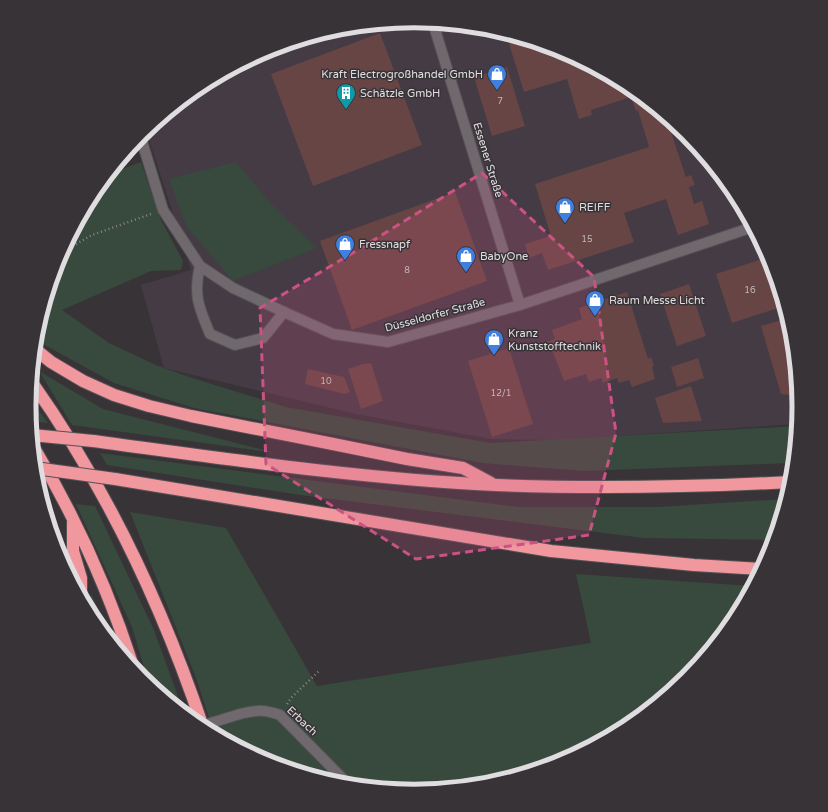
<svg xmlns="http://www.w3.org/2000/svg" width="828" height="812" font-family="'Varela Round',sans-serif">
	<rect width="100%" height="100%" fill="#383337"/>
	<path fill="#453b44" d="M414,21L489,28L562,50L628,86L686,134L734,192L770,259L792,331L799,406L797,424L553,440L491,439L356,414L164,368L141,285L191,270L146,130L200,86L267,50L339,28Z"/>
	<g fill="#38493d">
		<path d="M141,162L161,220L183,261L181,270L151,271L62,310L109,343L156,365L189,377L286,407L490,443L797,426L793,463L584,471L483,463L194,408L114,383L43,344L36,338V331L58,258L94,192L109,174Z"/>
		<path d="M236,162L273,206L317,248L233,281L186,226L169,179Z"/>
		<path d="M39,371L103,409L276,453L72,425Z"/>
		<path d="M30,399L48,423L31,421Z"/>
		<path d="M100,453L518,507H657L786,499L774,540L644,538L300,495L107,465Z"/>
		<path d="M76,504L95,506L154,630L184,713L149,684L132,627Z"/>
		<path d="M45,508L65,563L66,568L58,553Z"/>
		<path d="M130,512L226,528L317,686L591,643L576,574L752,586L734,620L686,678L628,726L561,762L489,784L414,791L339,784L266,762L214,733L196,678Z"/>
		<path d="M91,593L109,635L111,641L94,620L89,611Z"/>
	</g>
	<g fill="#674544">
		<path d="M380,33L422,145L313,186L271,74Z"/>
		<path d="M506,34L562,50L628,86L666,117L686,177L691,175L695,185L689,187L694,204L702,201L709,224L678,235L666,199L624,213L634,242L548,270L542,253L529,258L525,244L551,236L535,184L649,147L638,110L636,111L631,97L591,110L592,115L579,119L567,79L524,92Z"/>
		<path d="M507,67L525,126L492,136L474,77Z"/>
		<path d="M455,192L487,281L352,330L320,241Z"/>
		<path d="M769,257L784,306L732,323L716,274Z"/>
		<path d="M689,284L706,336L677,346L660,294Z"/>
		<path d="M627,292L648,359L651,357L654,366L652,367L655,379L632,387L629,380L619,383L617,378L603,383L601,378L589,382L586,374L564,381L553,352L544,343L555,339L552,330L582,319L579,308Z"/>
		<path d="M788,318L792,331L798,396L781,394L761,326Z"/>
		<path d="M509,348L533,424L492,437L468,361Z"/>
		<path d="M698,358L704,378L677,387L671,367Z"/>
		<path d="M371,363L383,401L361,409L348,369L363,364Z"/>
		<path d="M308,369L344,377L350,392L344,394L305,384Z"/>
		<path d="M691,386L702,421L663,423L655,398Z"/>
	</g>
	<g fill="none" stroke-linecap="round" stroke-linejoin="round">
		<defs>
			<g id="minor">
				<path d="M433,23L520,305"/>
				<path d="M140,135L163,210L200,266L233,288L284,312L333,334L388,342L520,305L753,227"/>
				<path d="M200,266C193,295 199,308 210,334L235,345L263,338L284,312"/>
				<path d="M240,714C257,710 263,709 280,715L349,785"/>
			</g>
			<g id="highway">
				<path d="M35,349L51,362L83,381L114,395L149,406L191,416L328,443L407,459L463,468L491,483"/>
				<path d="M31,381C106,487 162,605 203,727"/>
				<path d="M93,441C227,459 361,479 496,485C595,489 693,487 791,482"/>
				<path d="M33,446C75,516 109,591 134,669"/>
				<path d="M115,479L551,551L694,565L761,569"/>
				<path d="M73,523V551L81,578V597"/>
			</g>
		</defs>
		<use href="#minor" stroke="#555155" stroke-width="12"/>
		<use href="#highway" stroke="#555155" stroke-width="14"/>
		<g stroke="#898588" stroke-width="2.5" stroke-dasharray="1 3" stroke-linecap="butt">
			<path d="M62,252L92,235L151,214"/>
			<path d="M287,704L291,698L320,670"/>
		</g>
		<use href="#minor" stroke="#6f696e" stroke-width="10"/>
		<use href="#highway" stroke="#f1979e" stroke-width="12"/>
		<defs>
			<path id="minor-bridge" d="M201,726L240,714"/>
			<g id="highway-bridge">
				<path d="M32,435L93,441"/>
				<path d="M35,468L115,479"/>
			</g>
		</defs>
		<use href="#minor-bridge" stroke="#555155" stroke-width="12" stroke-linecap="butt"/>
		<use href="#highway-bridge" stroke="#555155" stroke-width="14" stroke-linecap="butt"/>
		<use href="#minor-bridge" stroke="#6f696e" stroke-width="10"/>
		<use href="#highway-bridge" stroke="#f1979e" stroke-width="12"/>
	</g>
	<path fill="#cb5383" fill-opacity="0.2" stroke="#cb5383" stroke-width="3" stroke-dasharray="8 5" stroke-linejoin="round" d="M482,173L594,277L616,433L589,535L416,559L266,464L260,308L356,251Z"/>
	<defs>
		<symbol id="shop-pin" viewBox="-11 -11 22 30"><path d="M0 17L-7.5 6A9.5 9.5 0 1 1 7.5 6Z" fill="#3f7fe0" stroke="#383337"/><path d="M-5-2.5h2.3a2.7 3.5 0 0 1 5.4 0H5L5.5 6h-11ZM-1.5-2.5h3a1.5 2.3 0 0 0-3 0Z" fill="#fff"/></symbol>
		<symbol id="building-pin" viewBox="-11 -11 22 30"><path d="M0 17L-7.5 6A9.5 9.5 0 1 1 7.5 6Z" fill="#0f9aa8" stroke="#383337"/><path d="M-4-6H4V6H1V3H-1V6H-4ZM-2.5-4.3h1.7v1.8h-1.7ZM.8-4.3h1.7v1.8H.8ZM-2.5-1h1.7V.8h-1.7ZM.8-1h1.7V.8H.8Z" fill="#fff"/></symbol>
	</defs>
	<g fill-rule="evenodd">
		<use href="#shop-pin" x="486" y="63" width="22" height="30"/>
		<use href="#building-pin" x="335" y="82" width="22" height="30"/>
		<use href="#shop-pin" x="554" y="196" width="22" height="30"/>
		<use href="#shop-pin" x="334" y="233" width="22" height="30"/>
		<use href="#shop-pin" x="455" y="245" width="22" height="30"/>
		<use href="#shop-pin" x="584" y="289" width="22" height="30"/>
		<use href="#shop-pin" x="483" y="328" width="22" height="30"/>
	</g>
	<g text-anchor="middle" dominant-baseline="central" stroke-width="3" stroke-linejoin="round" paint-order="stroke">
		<g font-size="9" fill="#c2b7b9">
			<text x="500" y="101">7</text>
			<text x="587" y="239">15</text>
			<text x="407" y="270">8</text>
			<text x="750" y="290">16</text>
			<text x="326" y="381">10</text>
			<text x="501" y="393">12/1</text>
		</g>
		<g font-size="11" fill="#e0dde0" stroke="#383337" text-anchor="start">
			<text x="483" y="74" text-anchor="end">Kraft Electrogroßhandel GmbH</text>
			<text x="360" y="93">Schätzle GmbH</text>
			<text x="579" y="207">REIFF</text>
			<text x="359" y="244">Fressnapf</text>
			<text x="480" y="256">BabyOne</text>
			<text x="609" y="300">Raum Messe Licht</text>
			<text x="508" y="333">Kranz<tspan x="508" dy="13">Kunststofftechnik</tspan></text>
		</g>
		<g font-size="11" fill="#e0dde0" stroke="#383337">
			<text transform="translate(488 160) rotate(73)">Essener Straße</text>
			<text transform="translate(435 315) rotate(-15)">Düsseldorfer Straße</text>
			<text transform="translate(302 721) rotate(43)">Erbach</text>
		</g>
	</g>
	<path d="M0 0H828V812H0ZM36 406a378 378 0 1 1 756 0a378 378 0 1 1-756 0Z" fill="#383337" fill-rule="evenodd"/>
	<path fill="none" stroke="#e0dde0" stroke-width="5" d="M36 406a378 378 0 1 1 756 0a378 378 0 1 1-756 0Z"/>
</svg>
